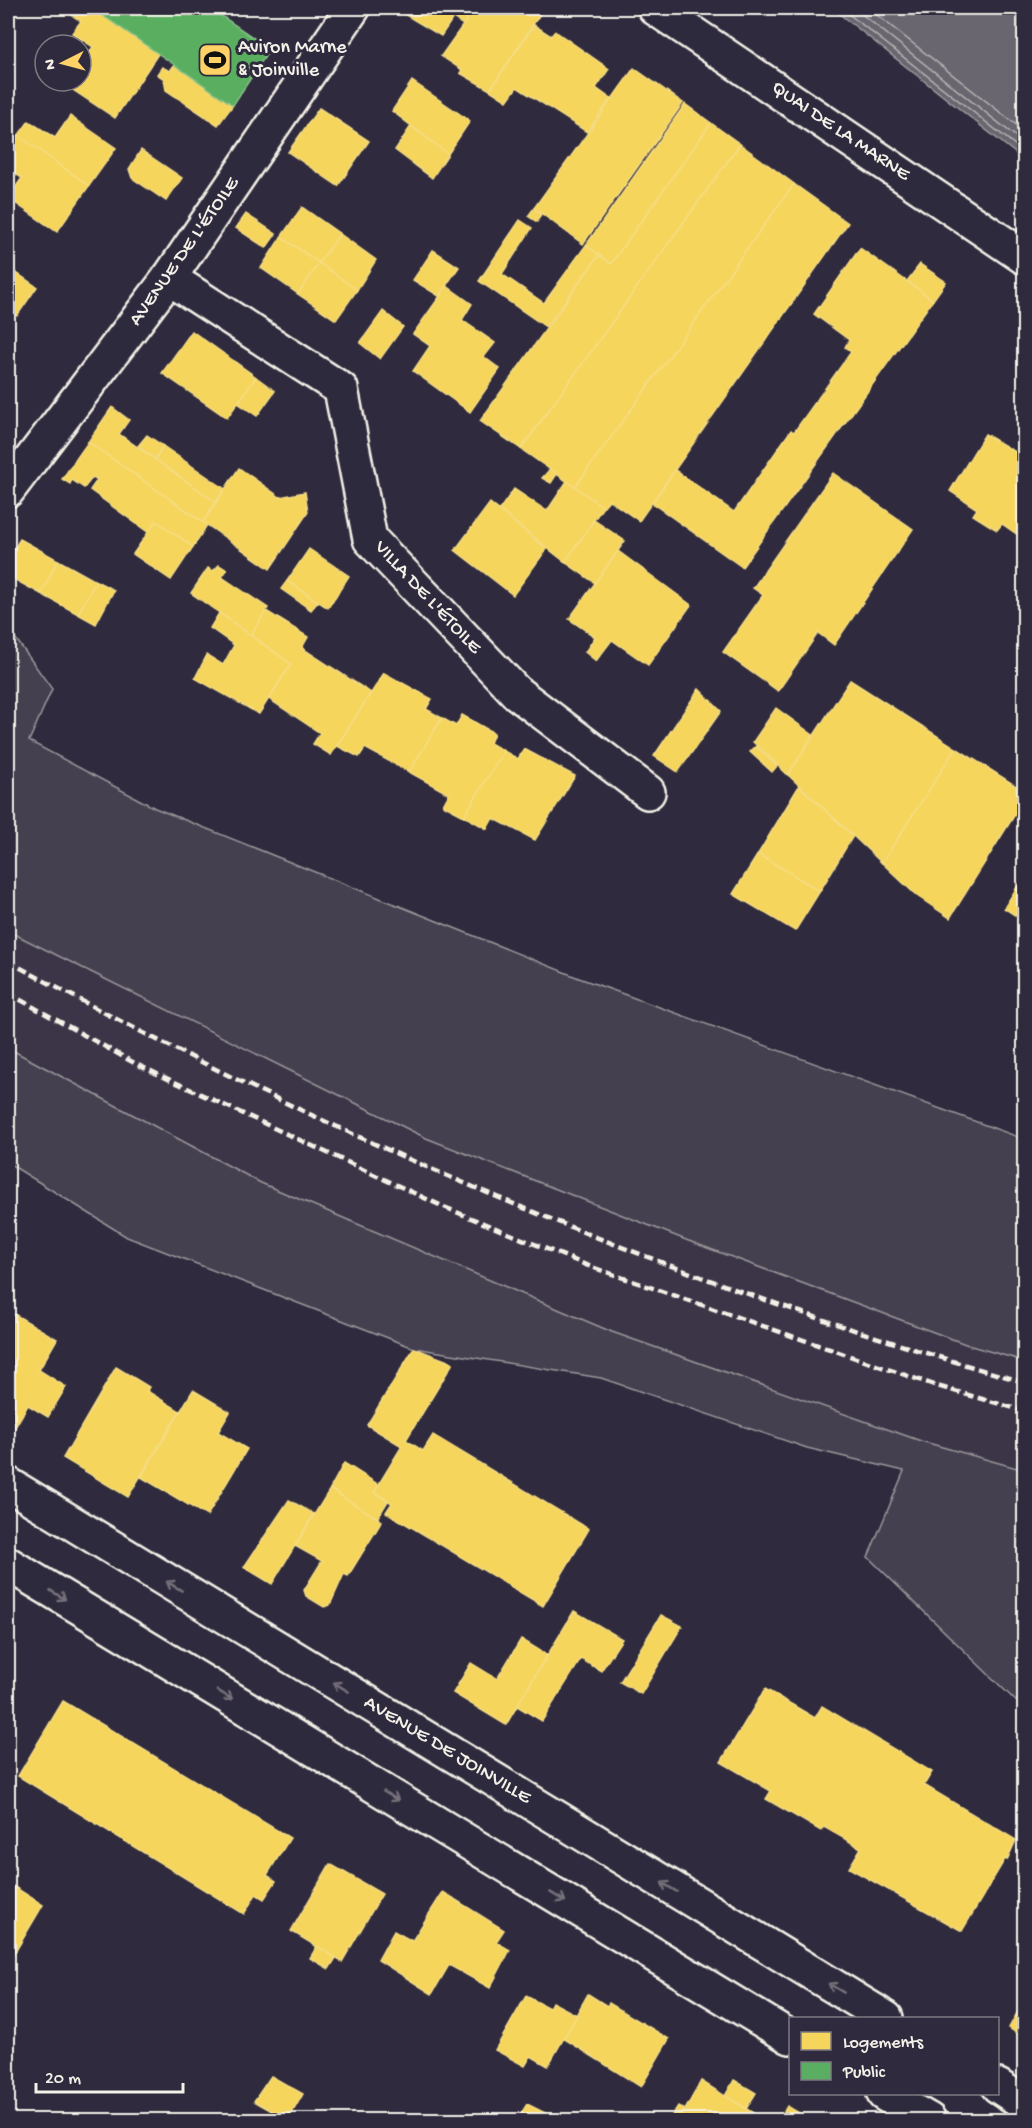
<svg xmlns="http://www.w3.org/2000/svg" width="1032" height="2128" font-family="'Gochi Hand',sans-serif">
	<rect width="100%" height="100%" fill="#2f2a3d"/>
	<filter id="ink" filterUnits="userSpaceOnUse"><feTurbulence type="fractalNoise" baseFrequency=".0167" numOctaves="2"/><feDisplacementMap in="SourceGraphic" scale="12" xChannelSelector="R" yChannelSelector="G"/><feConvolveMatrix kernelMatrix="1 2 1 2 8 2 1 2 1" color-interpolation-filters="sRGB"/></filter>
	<g filter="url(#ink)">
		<path fill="#3b3647" d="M8,931L426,1138L686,1240L971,1346L1024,1361V1470L921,1441L612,1332L261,1183L8,1048Z"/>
		<g fill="#454050" stroke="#9c989c" stroke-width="1.5">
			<path d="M8,628L52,689L29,741L155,808L579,978L1024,1139V1361L971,1346L686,1240L426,1138L8,931Z"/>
			<path d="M8,1048L261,1183L612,1332L921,1441L1024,1470V1709L868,1557L904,1471L807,1448L601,1378L414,1348L127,1237L8,1163Z"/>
		</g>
		<path fill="#6a6670" stroke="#a19ea0" stroke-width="1.5" d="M832,8H1024V160Z"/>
		<g fill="#f6d55c" stroke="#f5dd86" stroke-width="1.5">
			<path d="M65,8H92L158,54L115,118L67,86L70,81H81V65L93,47L72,33L81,21L64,10Z"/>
			<path d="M394,8H468L473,11L463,25L453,18L441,36Z"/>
			<path d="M475,8H531L540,14L490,90L460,73L462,70L441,56Z"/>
			<path d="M534,25L551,36L555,31L609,69L596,88L611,99L587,132L517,87L507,101L490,90Z"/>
			<path d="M174,65L233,105L218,125L166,90L164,79L157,74L162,67L170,71Z"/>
			<path d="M634,68L683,103L583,244L534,208Z"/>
			<path d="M412,81L470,121L448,154L392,111Z"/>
			<path d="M685,104L711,123L611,264L586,245Z"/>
			<path d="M319,108L369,141L338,186L288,152Z"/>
			<path d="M70,116L116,148L89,186L18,136L29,121L55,138Z"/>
			<path d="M711,123L740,144L521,449L480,421L599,255L611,264Z"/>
			<path d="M411,126L448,154L432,178L395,150Z"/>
			<path d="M8,128L89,186L57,232L8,198L22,178L8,169Z"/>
			<path d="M740,144L794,184L575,487L521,449Z"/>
			<path d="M141,150L182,178L166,201L132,178L129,169Z"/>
			<path d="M794,184L848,223L639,521L609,500L603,507L575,487Z"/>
			<path d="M302,207L340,234L319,263L281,237Z"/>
			<path d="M534,208L541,214L537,222L528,216Z"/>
			<path d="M246,214L276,234L266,248L236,228Z"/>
			<path d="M520,220L532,228L502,274L544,303L586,245L599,255L546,327L479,281Z"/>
			<path d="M340,234L376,260L357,290L319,263Z"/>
			<path d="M281,237L319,263L298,294L261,268Z"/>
			<path d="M860,248L933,300L742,567L652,503L675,470L734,512L791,430L794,432L851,352L845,347L849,340L814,314Z"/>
			<path d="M433,250L459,267L439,296L413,280Z"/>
			<path d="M319,263L357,290L336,320L298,294Z"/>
			<path d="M920,264L946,282L933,300L907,281Z"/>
			<path d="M8,267L37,287L17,316L8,309Z"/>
			<path d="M447,286L472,304L462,320L495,343L484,357L500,369L470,412L413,371L430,346L413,334Z"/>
			<path d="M383,311L403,327L380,359L360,343Z"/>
			<path d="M192,331L256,377L227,418L162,373Z"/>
			<path d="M256,377L275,391L257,416L238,403Z"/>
			<path d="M112,407L129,420L119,434L216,502L203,522L88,442Z"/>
			<path d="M985,434L1024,457V539L1002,524L997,530L973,515L977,509L950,491Z"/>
			<path d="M147,435L163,446L155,459L138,446Z"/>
			<path d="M88,442L207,525L193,547L156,521L149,533L90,490L97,480L93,477L84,488L72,480L70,484L62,479Z"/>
			<path d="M163,446L225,489L216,502L155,459Z"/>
			<path d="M239,468L280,497L305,492L308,512L270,569L203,522Z"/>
			<path d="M550,469L557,474L551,483L542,478Z"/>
			<path d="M833,473L913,529L834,645L818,633L778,691L723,652L763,595L753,588Z"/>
			<path d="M567,481L603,507L565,562L499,510L514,489L547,511Z"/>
			<path d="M490,503L547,549L513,595L455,550Z"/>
			<path d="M594,520L625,541L595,583L565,562Z"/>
			<path d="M156,521L193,547L171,580L133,554Z"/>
			<path d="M20,539L58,560L41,594L8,576V558Z"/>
			<path d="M309,549L349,576L328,608L287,581Z"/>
			<path d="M618,551L691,605L648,665L612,640L596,661L585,652L595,637L569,619Z"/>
			<path d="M58,560L96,581L78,614L41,594Z"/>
			<path d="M219,565L227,570L222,577L268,608L251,635L191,593L208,568L213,571Z"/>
			<path d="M96,581L114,590L96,624L78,614Z"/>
			<path d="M287,581L318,602L311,610L281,589Z"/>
			<path d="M266,611L308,637L302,648L371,693L331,755L313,744L320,733L269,699L291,664L251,635Z"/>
			<path d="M219,613L291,664L259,714L195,678L207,655L223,665L234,645L210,628Z"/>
			<path d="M384,673L432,699L426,709L442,718L409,772L365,748L359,757L337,746Z"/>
			<path d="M850,680L956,748L882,863L788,775Z"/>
			<path d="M699,689L721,711L678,772L654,756Z"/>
			<path d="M776,708L813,735L788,775L753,742Z"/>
			<path d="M462,715L494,733L490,743L504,751L464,816L443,805L449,794L409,772L442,718L456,726Z"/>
			<path d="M756,746L777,766L772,772L750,752Z"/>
			<path d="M956,748L1024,791V800L950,918L917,896L882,863Z"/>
			<path d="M524,749L575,776L535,840L493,818L487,829L464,816L504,751L518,759Z"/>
			<path d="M799,786L853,836L820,891L758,854Z"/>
			<path d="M758,854L820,891L795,931L733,894Z"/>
			<path d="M1024,876V921L1004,908Z"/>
			<path d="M14,1314L57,1339L39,1370L66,1387L48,1417L28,1405L14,1429L8,1425V1324Z"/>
			<path d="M414,1348L453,1363L406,1440L423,1451L433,1435L589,1529L543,1606L386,1512L392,1503L374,1492L402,1446L367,1425Z"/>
			<path d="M116,1367L149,1387L147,1391L180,1411L128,1497L63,1458Z"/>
			<path d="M193,1390L230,1412L218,1432L247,1449L207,1516L141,1477Z"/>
			<path d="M344,1463L379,1485L374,1492L388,1501L377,1519L330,1489Z"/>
			<path d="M330,1489L382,1521L348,1576L344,1574L330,1605L324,1607L306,1596L304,1590L322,1561L295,1546Z"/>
			<path d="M289,1500L314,1514L272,1584L244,1567Z"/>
			<path d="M574,1611L622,1639L601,1671L581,1659L542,1721L517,1706Z"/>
			<path d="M661,1615L682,1626L641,1694L620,1682Z"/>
			<path d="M521,1639L547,1655L506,1725L453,1693L471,1663L497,1679Z"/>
			<path d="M765,1689L815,1718L822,1706L932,1772L924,1785L1016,1840L1007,1860L1005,1859L962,1931L849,1868L861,1848L824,1827L821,1831L766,1799L771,1791L721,1762Z"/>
			<path d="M63,1701L290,1838L267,1875L276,1881L264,1899L256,1894L244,1914L18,1776Z"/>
			<path d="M330,1864L382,1894L342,1962L291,1931Z"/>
			<path d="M8,1883L43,1905L8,1964Z"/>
			<path d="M443,1892L504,1930L496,1942L510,1950L490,1988L449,1965L432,1994L378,1960L394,1931L412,1941Z"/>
			<path d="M317,1946L336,1958L329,1969L310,1958Z"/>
			<path d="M588,1994L607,2006L609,2003L669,2039L641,2087L563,2038Z"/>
			<path d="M526,1996L549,2008L552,2002L577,2015L548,2066L531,2056L525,2066L495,2050Z"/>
			<path d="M1024,2000V2038L1009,2028Z"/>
			<path d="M271,2076L303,2094L288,2120L254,2101Z"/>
			<path d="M734,2080L756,2093L746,2109L725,2096Z"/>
			<path d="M701,2081L725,2096L765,2120H669L678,2106L685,2110Z"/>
			<path d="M527,2104L559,2120H517Z"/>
			<path d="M787,2106L811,2120H779Z"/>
			<path d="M271,2111L287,2120H265Z"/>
		</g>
		<path fill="#5aae61" stroke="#88c28a" stroke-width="1.5" d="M92,8H210L270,49L233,105Z"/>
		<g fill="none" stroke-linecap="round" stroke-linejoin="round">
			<g stroke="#bdb9b8" stroke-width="1.5">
				<path d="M841,8L1024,152"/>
				<path d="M854,8L1024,143"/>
				<path d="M868,8L1024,131"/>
			</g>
			<defs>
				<g id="street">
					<path d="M655,8L1024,257"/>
					<path d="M169,278L341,389L370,539L517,693L648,792"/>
					<path d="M8,490L169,278L353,8"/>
				</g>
				<g id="primary">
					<path d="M8,1484L886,2018"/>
					<path d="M8,1564L790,2037"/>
					<path d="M998,2086L1024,2103"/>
					<path d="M884,2094L929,2120"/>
				</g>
			</defs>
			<use href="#street" stroke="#f4f1e8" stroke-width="38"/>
			<use href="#primary" stroke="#f4f1e8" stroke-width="38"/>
			<use href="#street" stroke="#2f2a3d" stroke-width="33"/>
			<use href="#primary" stroke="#2f2a3d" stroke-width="33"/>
			<g stroke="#f4f1e8" stroke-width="4.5" stroke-dasharray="9 4.5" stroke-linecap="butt">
				<path d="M8,961C328,1137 673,1282 1024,1382"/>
				<path d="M8,993L138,1065L444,1207L586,1265L937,1386L1024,1411"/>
			</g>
		</g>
		<defs><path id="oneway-shaft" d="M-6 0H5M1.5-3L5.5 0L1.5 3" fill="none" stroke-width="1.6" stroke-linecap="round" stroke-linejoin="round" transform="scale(1.5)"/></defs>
		<g stroke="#747079">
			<use href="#oneway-shaft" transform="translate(174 1586) rotate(-149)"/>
			<use href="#oneway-shaft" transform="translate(58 1595) rotate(31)"/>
			<use href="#oneway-shaft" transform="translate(341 1687) rotate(-149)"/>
			<use href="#oneway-shaft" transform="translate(225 1695) rotate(31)"/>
			<use href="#oneway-shaft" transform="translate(391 1796) rotate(31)"/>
			<use href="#oneway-shaft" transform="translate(669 1887) rotate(-149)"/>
			<use href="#oneway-shaft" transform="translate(558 1897) rotate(31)"/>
			<use href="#oneway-shaft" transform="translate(836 1988) rotate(-149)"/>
		</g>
	</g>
	<defs>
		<symbol id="stadium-square" viewBox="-11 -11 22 22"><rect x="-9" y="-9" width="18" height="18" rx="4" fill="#ffd166" stroke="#2f2a3d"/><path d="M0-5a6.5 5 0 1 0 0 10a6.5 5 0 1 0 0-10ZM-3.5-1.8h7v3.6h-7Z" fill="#111"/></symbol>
	</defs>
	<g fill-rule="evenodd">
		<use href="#stadium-square" x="196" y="41" width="38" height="38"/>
	</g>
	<g text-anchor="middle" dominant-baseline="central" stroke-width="6" stroke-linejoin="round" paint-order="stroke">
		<g font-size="20" fill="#f4f1e8" stroke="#2f2a3d" text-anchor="start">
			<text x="238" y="48">Aviron Marne<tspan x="238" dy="23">&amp; Joinville</tspan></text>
		</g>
		<g font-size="20" fill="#f4f1e8" stroke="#2f2a3d">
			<text transform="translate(840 132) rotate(34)">QUAI DE LA MARNE</text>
			<text transform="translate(185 252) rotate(-55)">AVENUE DE L'ÉTOILE</text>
			<text transform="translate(427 598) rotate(47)">VILLA DE L'ÉTOILE</text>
			<text transform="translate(447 1751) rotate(31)">AVENUE DE JOINVILLE</text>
		</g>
	</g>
	<rect width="1032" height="2128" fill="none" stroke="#2f2a3d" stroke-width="30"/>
	<rect x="15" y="15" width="1002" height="2098" fill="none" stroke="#f4f1e8" stroke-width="2" filter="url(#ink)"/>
	<rect x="789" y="2017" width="210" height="78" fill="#2f2a3d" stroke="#7e7a81" stroke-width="1.5"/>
	<rect x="801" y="2032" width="30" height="18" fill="#f6d55c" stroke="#7e7a81" stroke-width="1.5"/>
	<text x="843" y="2047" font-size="18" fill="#f4f1e8">Logements</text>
	<rect x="801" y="2062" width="30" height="18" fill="#5aae61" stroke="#7e7a81" stroke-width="1.5"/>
	<text x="843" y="2077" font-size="18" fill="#f4f1e8">Public</text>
	<g transform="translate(63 63) rotate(264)"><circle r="28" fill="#2f2a3d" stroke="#7e7a81" stroke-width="1.5"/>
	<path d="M0-4.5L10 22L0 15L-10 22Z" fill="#ffd166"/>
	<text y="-9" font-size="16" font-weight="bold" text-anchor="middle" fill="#f4f1e8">N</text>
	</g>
	<path d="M36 2083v9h147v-9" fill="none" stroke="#f4f1e8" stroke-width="3"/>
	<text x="45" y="2083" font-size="18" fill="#f4f1e8" stroke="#2f2a3d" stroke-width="4.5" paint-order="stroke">20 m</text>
</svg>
